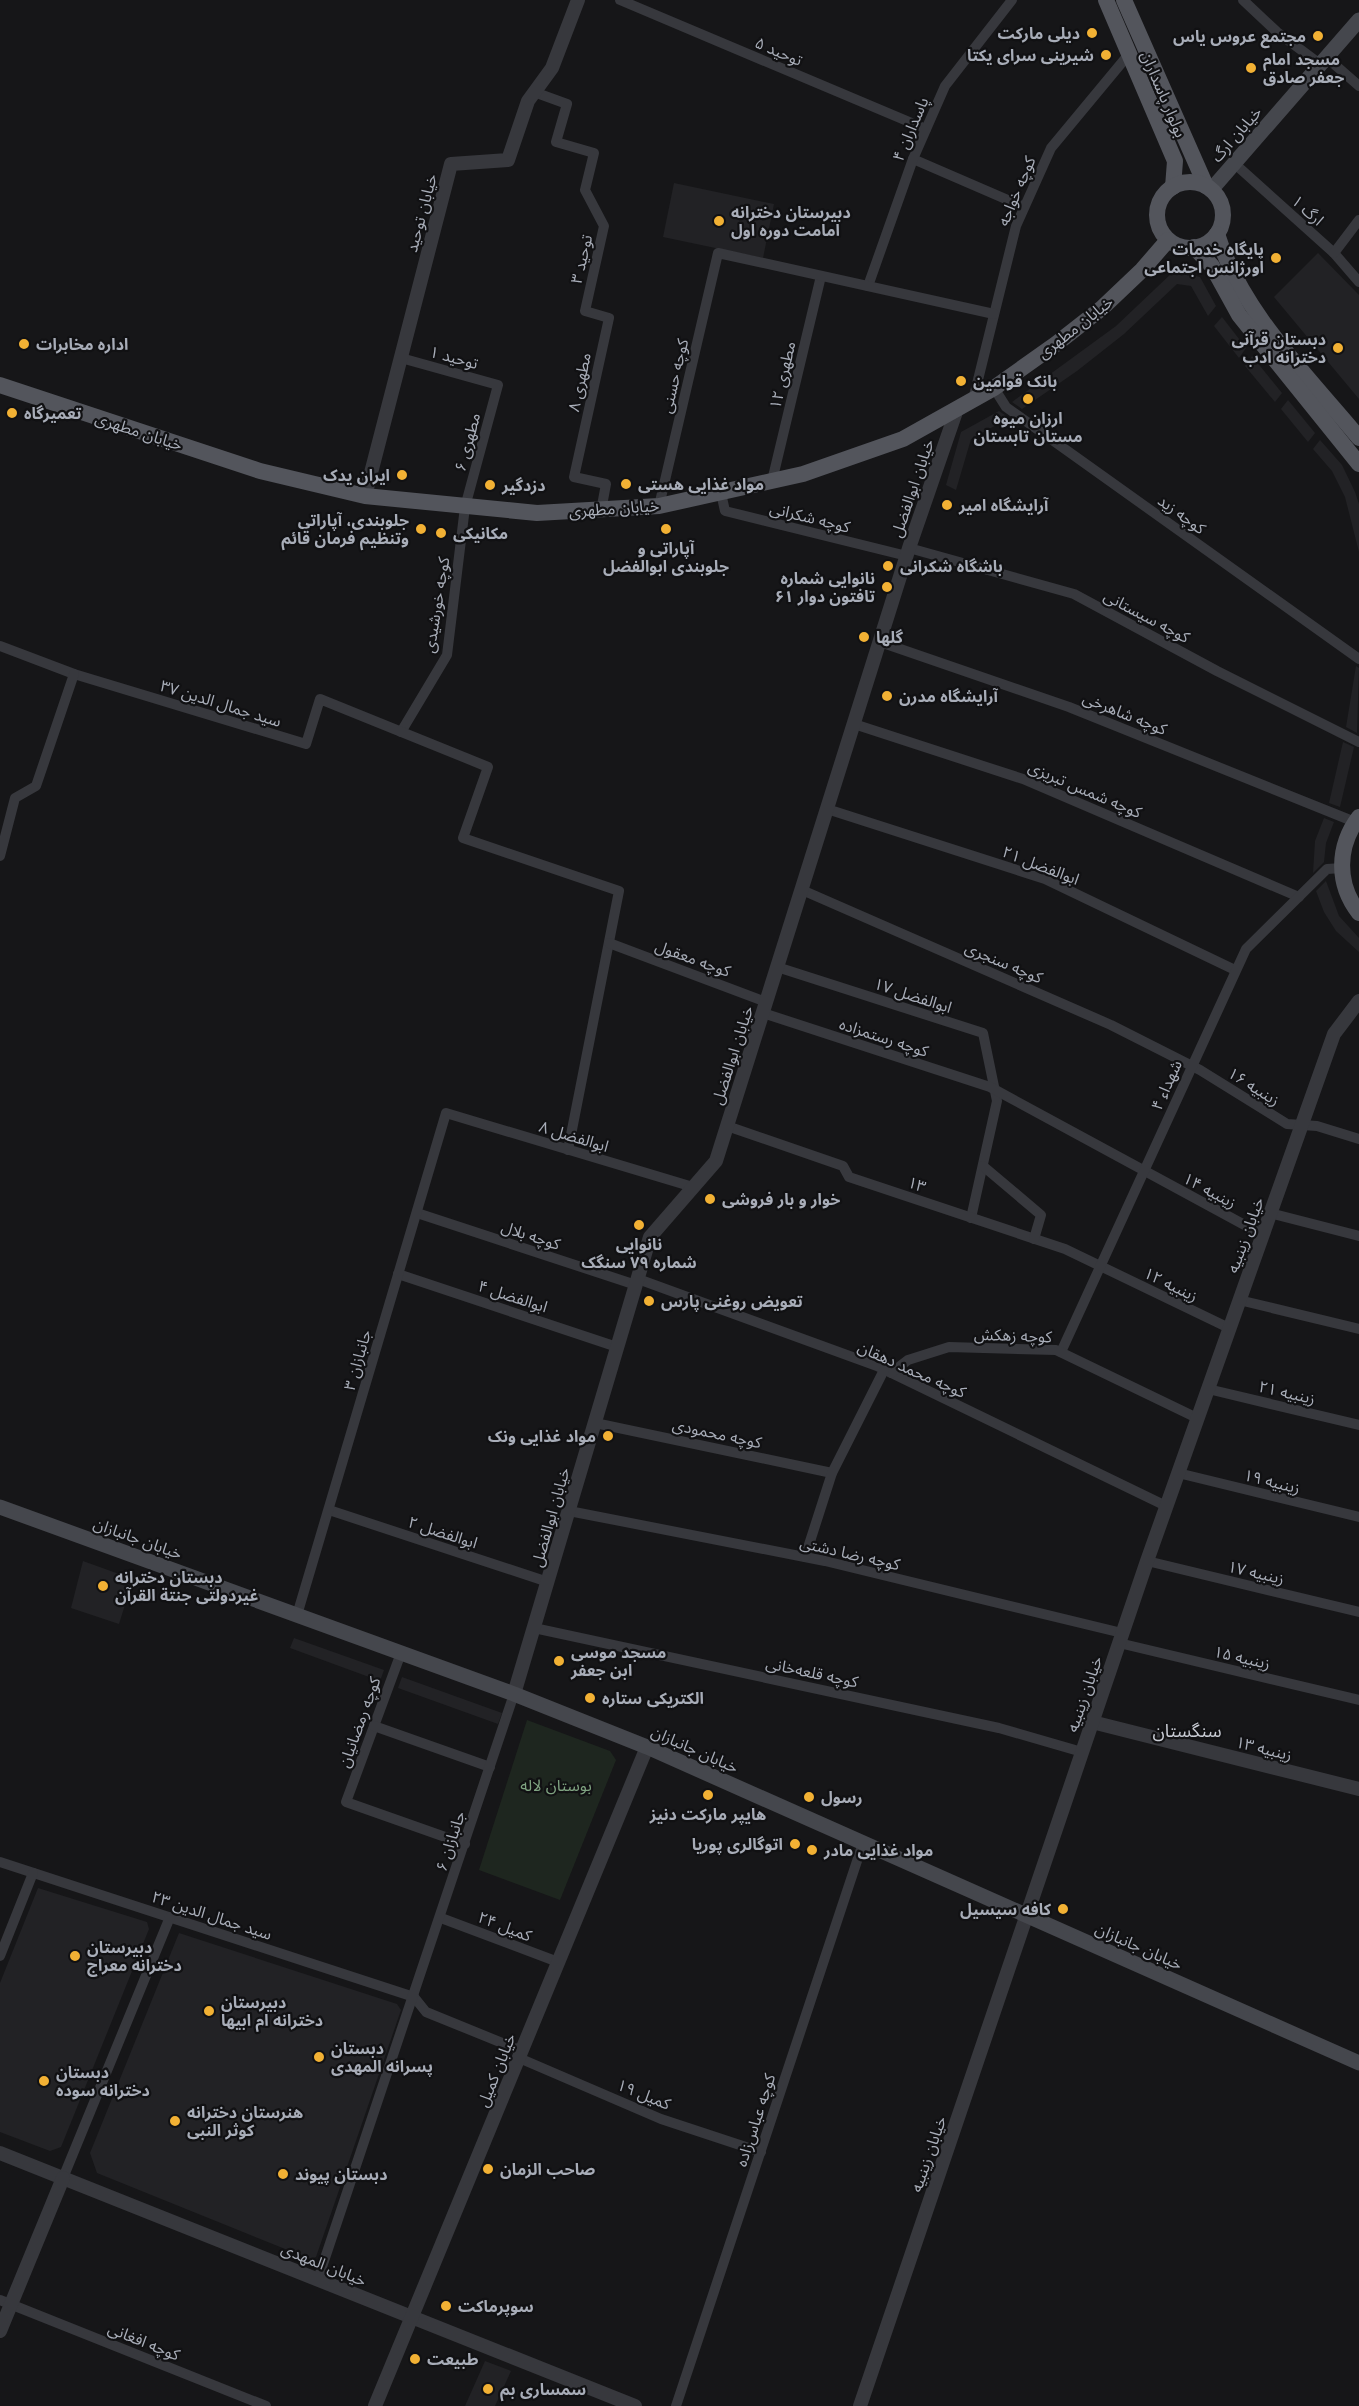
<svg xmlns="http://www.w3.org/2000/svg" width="1359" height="2406" font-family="Mulish,'Noto Sans Arabic',sans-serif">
	<rect width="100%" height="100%" fill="#161618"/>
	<g fill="#222225">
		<path d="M674,183L774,204L763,258L663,237Z"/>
		<path d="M1318,253L1359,295V399L1274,297Z"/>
		<path d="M1174,271L1200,277L1216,306L1208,316L1191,286L1177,284L1124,334L1077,371L1022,409L1012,402L1116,326Z"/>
		<path d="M1222,317L1246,348L1239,358L1214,326Z"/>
		<path d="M1252,356L1282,393L1275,402L1245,366Z"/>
		<path d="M1288,400L1315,433L1308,442L1281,409Z"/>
		<path d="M999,411L1009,418L971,439L956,490L946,485L961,432Z"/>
		<path d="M1320,440L1342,465L1355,492L1359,504V552L1345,497L1332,471L1313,449Z"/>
		<path d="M1356,666L1359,668L1357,733L1346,727Z"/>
		<path d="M1343,742L1354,747L1340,807L1329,803Z"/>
		<path d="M1324,818L1334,822L1326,843L1324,862L1313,873L1315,841Z"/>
		<path d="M1326,881L1339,916L1359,938V952L1336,931L1324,912L1316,891Z"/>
		<path d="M83,1561L133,1579L119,1624L71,1608Z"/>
		<path d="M294,1638L384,1670L380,1681L290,1648Z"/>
		<path d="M402,1677L502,1713L498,1724L398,1688Z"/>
		<path d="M38,1888L147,1922L149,1929L61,2147L50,2151L0,2132V1983Z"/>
		<path d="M179,1933L397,2004L401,2010L316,2257L310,2259L97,2173L90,2153Z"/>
		<path d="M485,2361L511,2371L495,2406H465Z"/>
	</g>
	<path fill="#1e261f" d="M527,1720L610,1751L616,1760L560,1900L479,1870Z"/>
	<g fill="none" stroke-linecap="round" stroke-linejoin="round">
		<g stroke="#37383d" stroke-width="10">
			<path d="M620,0L926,129"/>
			<path d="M1243,0L1277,32L1320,64"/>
			<path d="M1326,57L1359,86"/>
			<path d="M534,92L567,104L556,142L594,153L585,190L604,226L585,311L609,318L574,477L606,484L601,511"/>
			<path d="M913,159L1024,207"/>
			<path d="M1235,164L1334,253L1359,282"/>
			<path d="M1334,253L1359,220"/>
			<path d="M868,286L913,159L945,86L1012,0"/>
			<path d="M401,358L498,385L465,507L447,655L401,732"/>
			<path d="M994,388L1006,407L1359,659"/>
			<path d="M973,400L1016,226L1051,148L1129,54"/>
			<path d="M772,481L821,276"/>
			<path d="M721,493L725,511L907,556"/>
			<path d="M659,506L718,253L994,314"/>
			<path d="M909,548L1074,594L1217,671L1359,742"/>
			<path d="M880,642L1069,707L1355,822"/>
			<path d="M0,646L74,674L306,744L320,699L488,767L463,838L619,891L568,1150"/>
			<path d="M854,724L1023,779L1299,897"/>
			<path d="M827,809L1045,879L1235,970"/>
			<path d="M0,856L15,798L36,786L74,674"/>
			<path d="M802,890L1111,1025L1200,1070L1287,1124L1317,1126L1359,1139"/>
			<path d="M609,943L766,1002"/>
			<path d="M777,967L983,1033L997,1101L971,1218"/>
			<path d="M763,1013L990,1087L1263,1235"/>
			<path d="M727,1126L843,1166L849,1177L1065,1249L1229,1328"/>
			<path d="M983,1166L1041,1215L1034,1239"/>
			<path d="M417,1213L636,1285"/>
			<path d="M1270,1213L1359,1236"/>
			<path d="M398,1274L617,1347"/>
			<path d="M638,1279L877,1366L1166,1506"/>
			<path d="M1239,1300L1359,1329"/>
			<path d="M1061,1352L1246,949L1327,869L1342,868"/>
			<path d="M891,1373L908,1360L949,1347L1056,1350L1197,1418"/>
			<path d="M1208,1389L1359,1425"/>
			<path d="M595,1423L832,1473"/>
			<path d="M1178,1473L1359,1517"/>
			<path d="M329,1510L548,1582"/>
			<path d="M569,1511L825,1561L1122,1633"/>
			<path d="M805,1557L832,1473L884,1370"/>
			<path d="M1147,1561L1359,1612"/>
			<path d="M297,1615L446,1113L693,1187"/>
			<path d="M534,1628L999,1728L1082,1752"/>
			<path d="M1119,1643L1359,1700"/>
			<path d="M401,1653L346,1802L465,1844"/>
			<path d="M374,1726L490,1767"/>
			<path d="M0,1862L414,1997"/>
			<path d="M441,1918L558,1962"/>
			<path d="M0,1956L33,1873"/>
			<path d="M414,1997L426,2012L522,2051"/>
			<path d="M519,2058L661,2119L761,2152"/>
			<path d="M63,2178L170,1917"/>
			<path d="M318,2279L514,1694"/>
			<path d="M0,2300L266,2406"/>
			<path d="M676,2406L863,1843"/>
		</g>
		<g stroke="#37383d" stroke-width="14">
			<path d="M365,496L451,164L508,160L528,101L552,68L578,0"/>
			<path d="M514,1694L650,1237L716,1161L909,548L957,409"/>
			<path d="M1092,1722L1359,1789"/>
			<path d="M0,2153L635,2406"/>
			<path d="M0,2331L63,2178"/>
			<path d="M375,2406L647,1747"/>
			<path d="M860,2406L1147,1561L1334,1034L1359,1001"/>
		</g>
		<g stroke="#45474d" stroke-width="15">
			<path d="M1211,190L1359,20"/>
			<path d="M0,1507L514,1694L647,1747L1359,2063"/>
		</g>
		<g stroke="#53555c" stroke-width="16">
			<path d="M1106,0L1175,161L1173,187"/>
			<path d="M1124,0L1206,186"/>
			<circle cx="1190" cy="215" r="33"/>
			<path d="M1217,234C1242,313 1307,375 1359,438"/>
			<path d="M1194,247L1212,266L1239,315L1359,464"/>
			<path d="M0,385L260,471L365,496L537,513L659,506L803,474L903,439L994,388L1056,344L1102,308L1142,270L1168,240"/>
			<path d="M1359,817C1337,846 1336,884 1359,913"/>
		</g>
	</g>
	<g fill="#f2b134" stroke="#111113" stroke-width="2">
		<circle cx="1092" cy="33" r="6"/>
		<circle cx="1318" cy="36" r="6"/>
		<circle cx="1106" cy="55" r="6"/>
		<circle cx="1251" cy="68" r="6"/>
		<circle cx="719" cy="221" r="6"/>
		<circle cx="1276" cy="258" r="6"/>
		<circle cx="24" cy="344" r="6"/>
		<circle cx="1338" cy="348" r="6"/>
		<circle cx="961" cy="381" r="6"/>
		<circle cx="1028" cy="399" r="6"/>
		<circle cx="12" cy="413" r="6"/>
		<circle cx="402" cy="475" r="6"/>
		<circle cx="626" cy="484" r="6"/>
		<circle cx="490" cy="485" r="6"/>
		<circle cx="947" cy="505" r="6"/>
		<circle cx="421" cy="529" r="6"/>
		<circle cx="666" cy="529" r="6"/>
		<circle cx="441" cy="533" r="6"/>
		<circle cx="888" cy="566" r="6"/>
		<circle cx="887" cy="587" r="6"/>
		<circle cx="864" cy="637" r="6"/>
		<circle cx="887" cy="696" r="6"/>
		<circle cx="710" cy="1199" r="6"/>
		<circle cx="639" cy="1225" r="6"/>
		<circle cx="649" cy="1301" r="6"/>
		<circle cx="608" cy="1436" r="6"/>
		<circle cx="103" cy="1586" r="6"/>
		<circle cx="559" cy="1661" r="6"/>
		<circle cx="590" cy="1698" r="6"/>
		<circle cx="708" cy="1795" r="6"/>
		<circle cx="809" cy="1797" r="6"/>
		<circle cx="795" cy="1844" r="6"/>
		<circle cx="812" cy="1850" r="6"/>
		<circle cx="1063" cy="1909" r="6"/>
		<circle cx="75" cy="1956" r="6"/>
		<circle cx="209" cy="2011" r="6"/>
		<circle cx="319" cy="2057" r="6"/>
		<circle cx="44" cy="2081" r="6"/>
		<circle cx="175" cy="2121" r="6"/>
		<circle cx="488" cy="2169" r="6"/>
		<circle cx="283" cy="2174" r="6"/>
		<circle cx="446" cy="2306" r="6"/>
		<circle cx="415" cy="2359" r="6"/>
		<circle cx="488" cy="2389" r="6"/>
	</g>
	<g text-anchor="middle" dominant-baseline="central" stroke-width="4.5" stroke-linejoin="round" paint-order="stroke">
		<g font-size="16" font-weight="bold" fill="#a8adb8" stroke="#111113" text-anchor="start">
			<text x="1080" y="33" text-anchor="end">دیلی مارکت</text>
			<text x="1306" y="36" text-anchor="end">مجتمع عروس یاس</text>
			<text x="1094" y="55" text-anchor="end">شیرینی سرای یکتا</text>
			<text x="1263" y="59">مسجد امام<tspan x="1263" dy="18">جعفر صادق</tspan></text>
			<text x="731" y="212">دبیرستان دخترانه<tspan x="731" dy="18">امامت دوره اول</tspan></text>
			<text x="1264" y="249" text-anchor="end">پایگاه خدمات<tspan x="1264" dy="18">اورژانس اجتماعی</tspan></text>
			<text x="1326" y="339" text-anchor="end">دبستان قرآنی<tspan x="1326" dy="18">دخترانه ادب</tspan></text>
			<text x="36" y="344">اداره مخابرات</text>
			<text x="973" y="381">بانک قوامین</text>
			<text x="24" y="413">تعمیرگاه</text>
			<text x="1028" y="418" text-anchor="middle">ارزان میوه<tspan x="1028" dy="18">مستان تابستان</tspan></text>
			<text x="390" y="475" text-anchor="end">ایران یدک</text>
			<text x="638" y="484">مواد غذایی هستی</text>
			<text x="502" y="485">دزدگیر</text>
			<text x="959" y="505">آرایشگاه امیر</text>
			<text x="409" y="520" text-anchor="end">جلوبندی، آپاراتی<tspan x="409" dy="18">وتنظیم فرمان قائم</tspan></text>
			<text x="453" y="533">مکانیکی</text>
			<text x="666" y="548" text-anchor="middle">آپاراتی و<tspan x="666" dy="18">جلوبندی ابوالفضل</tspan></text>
			<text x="900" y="566">باشگاه شکرانی</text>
			<text x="875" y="578" text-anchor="end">نانوایی شماره<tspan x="875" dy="18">۶۱ تافتون دوار</tspan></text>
			<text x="876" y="637">گلها</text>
			<text x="899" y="696">آرایشگاه مدرن</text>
			<text x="722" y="1199">خوار و بار فروشی</text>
			<text x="639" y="1244" text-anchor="middle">نانوایی<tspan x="639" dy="18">شماره ۷۹ سنگک</tspan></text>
			<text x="661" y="1301">تعویض روغنی پارس</text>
			<text x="596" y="1436" text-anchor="end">مواد غذایی ونک</text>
			<text x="115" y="1577">دبستان دخترانه<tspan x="115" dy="18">غیردولتی جنتة القرآن</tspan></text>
			<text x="571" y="1652">مسجد موسی<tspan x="571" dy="18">ابن جعفر</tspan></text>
			<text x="602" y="1698">الکتریکی ستاره</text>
			<text x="821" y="1797">رسول</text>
			<text x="708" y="1814" text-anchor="middle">هایپر مارکت دنیز</text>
			<text x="783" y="1844" text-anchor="end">اتوگالری پوریا</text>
			<text x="824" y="1850">مواد غذایی مادر</text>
			<text x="1051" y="1909" text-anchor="end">کافه سیسیل</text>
			<text x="87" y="1947">دبیرستان<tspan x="87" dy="18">دخترانه معراج</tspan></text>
			<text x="221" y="2002">دبیرستان<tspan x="221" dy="18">دخترانه ام ابیها</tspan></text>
			<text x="331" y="2048">دبستان<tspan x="331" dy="18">پسرانه المهدی</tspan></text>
			<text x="56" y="2072">دبستان<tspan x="56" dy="18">دخترانه سوده</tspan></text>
			<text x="187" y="2112">هنرستان دخترانه<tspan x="187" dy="18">کوثر النبی</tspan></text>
			<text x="500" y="2169">صاحب الزمان</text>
			<text x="295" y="2174">دبستان پیوند</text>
			<text x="458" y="2306">سوپرماکت</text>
			<text x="427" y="2359">طبیعت</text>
			<text x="500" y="2389">سمساری بم</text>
		</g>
		<g font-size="16" fill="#a8adb8" stroke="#111113">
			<text transform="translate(779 51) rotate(23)">توحید ۵</text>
			<text transform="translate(1164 94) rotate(67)">بولوار پاسداران</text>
			<text transform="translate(910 129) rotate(-67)">پاسداران ۴</text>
			<text transform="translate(1236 134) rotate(-49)">خیابان ارگ</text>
			<text transform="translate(1016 191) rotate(-67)">کوچه خواجه</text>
			<text transform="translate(1308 210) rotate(42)">ارگ ۱</text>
			<text transform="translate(421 213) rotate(-75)">خیابان توحید</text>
			<text transform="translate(581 259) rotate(-77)">توحید ۳</text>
			<text transform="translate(1075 327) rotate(-38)">خیابان مطهری</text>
			<text transform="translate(454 357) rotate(15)">توحید ۱</text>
			<text transform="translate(782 375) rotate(-77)">مطهری ۱۲</text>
			<text transform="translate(674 376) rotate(-77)">کوچه حسنی</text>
			<text transform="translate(579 382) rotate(-78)">مطهری ۸</text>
			<text transform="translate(139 431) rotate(18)">خیابان مطهری</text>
			<text transform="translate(467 442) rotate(-75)">مطهری ۶</text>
			<text transform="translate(912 488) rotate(-71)">خیابان ابوالفضل</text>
			<text transform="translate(614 508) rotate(-4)">خیابان مطهری</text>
			<text transform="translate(1182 514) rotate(36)">کوچه زید</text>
			<text transform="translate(810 517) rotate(14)">کوچه شکرانی</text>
			<text transform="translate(436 605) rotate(-81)">کوچه خورشیدی</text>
			<text transform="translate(1147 616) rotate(28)">کوچه سیستانی</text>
			<text transform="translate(221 703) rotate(17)">سید جمال الدین ۳۷</text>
			<text transform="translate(1125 713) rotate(22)">کوچه شاهرخی</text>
			<text transform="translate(1085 789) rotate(23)">کوچه شمس تبریزی</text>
			<text transform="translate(1041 865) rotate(21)">ابوالفضل ۲۱</text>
			<text transform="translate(693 958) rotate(20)">کوچه معقول</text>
			<text transform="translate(1004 962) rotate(23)">کوچه سنجری</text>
			<text transform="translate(913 995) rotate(18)">ابوالفضل ۱۷</text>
			<text transform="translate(884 1037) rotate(18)">کوچه رستمزاده</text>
			<text transform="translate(732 1055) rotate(-72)">خیابان ابوالفضل</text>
			<text transform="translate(1166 1085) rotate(-66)">شهداء ۴</text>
			<text transform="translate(1254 1086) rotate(32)">زینبیه ۱۶</text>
			<text transform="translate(574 1136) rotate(17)">ابوالفضل ۸</text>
			<text transform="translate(917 1184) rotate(19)">۱۳</text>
			<text transform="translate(1210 1190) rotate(28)">زینبیه ۱۴</text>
			<text transform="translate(531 1235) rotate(18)">کوچه بلال</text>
			<text transform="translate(1245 1235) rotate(-70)">خیابان زینبیه</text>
			<text transform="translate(1171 1284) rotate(26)">زینبیه ۱۲</text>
			<text transform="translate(513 1296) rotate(18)">ابوالفضل ۴</text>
			<text transform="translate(1013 1335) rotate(2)">کوچه زهکش</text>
			<text transform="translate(357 1360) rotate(-74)">جانبازان ۳</text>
			<text transform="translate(912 1369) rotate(24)">کوچه محمد دهقان</text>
			<text transform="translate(1287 1392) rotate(13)">زینبیه ۲۱</text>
			<text transform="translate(717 1433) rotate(12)">کوچه محمودی</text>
			<text transform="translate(1272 1481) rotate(14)">زینبیه ۱۹</text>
			<text transform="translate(550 1517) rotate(-74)">خیابان ابوالفضل</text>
			<text transform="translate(443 1532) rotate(18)">ابوالفضل ۲</text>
			<text transform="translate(138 1538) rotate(20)">خیابان جانبازان</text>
			<text transform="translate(850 1553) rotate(13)">کوچه رضا دشتی</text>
			<text transform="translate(1256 1572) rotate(13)">زینبیه ۱۷</text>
			<text transform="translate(1242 1657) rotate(13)">زینبیه ۱۵</text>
			<text transform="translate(812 1672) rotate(12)">کوچه قلعه‌خانی</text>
			<text transform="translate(1084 1694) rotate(-71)">خیابان زینبیه</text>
			<text transform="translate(359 1722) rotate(-70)">کوچه رمضانیان</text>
			<text transform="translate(1264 1748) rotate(14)">زینبیه ۱۳</text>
			<text transform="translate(695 1749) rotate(24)">خیابان جانبازان</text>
			<text transform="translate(450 1841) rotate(-72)">جانبازان ۶</text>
			<text transform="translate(212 1915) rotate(18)">سید جمال الدین ۲۳</text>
			<text transform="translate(505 1926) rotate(21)">کمیل ۲۴</text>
			<text transform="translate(1139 1946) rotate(24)">خیابان جانبازان</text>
			<text transform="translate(496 2070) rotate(-68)">خیابان کمیل</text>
			<text transform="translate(644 2094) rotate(22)">کمیل ۱۹</text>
			<text transform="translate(755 2120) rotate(-72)">کوچه عباس‌زاده</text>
			<text transform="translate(928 2154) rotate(-71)">خیابان زینبیه</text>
			<text transform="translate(324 2264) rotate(22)">خیابان المهدی</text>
			<text transform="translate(144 2341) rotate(22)">کوچه افغانی</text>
		</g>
		<g font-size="16" fill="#7fa381" stroke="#111113">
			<text x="556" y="1785">بوستان لاله</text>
		</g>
		<g font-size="18" fill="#c9ccd4" stroke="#111113">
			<text x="1187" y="1730">سنگستان</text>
		</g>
	</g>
</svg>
